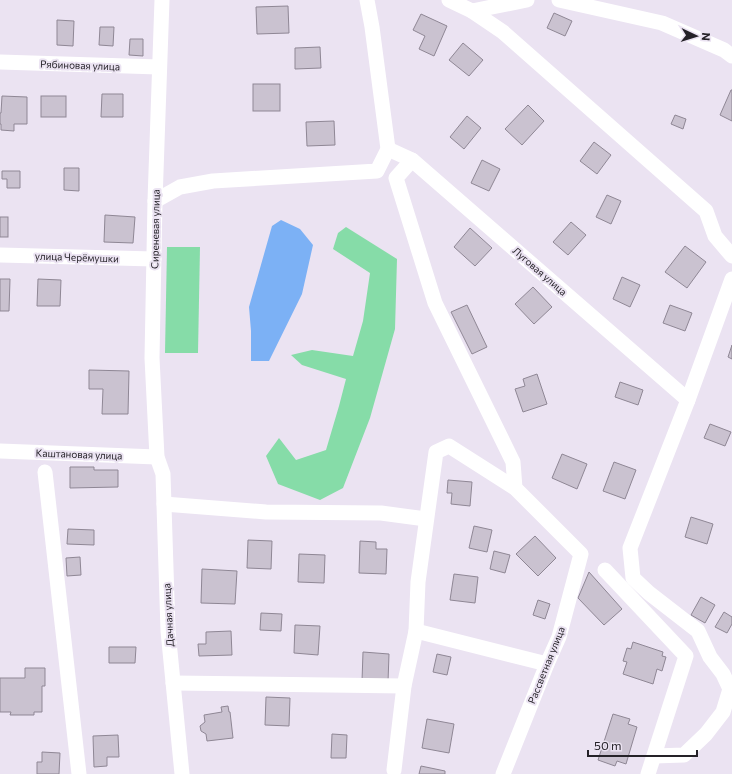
<svg xmlns="http://www.w3.org/2000/svg" width="732" height="774" font-family="Commissioner,sans-serif">
	<rect width="100%" height="100%" fill="#ebe3f2"/>
	<g fill="#86dca8">
		<path d="M346,227L397,259L395,329L370,418L343,488L320,500L278,484L266,456L279,438L296,460L326,450L339,406L346,379L302,365L291,355L312,350L353,356L363,321L370,273L333,249L338,233Z"/>
		<path d="M167,247H200L198,353H165Z"/>
	</g>
	<path fill="#7cb1f5" d="M281,220L300,229L313,245L302,294L269,361H251V331L249,307L272,226Z"/>
	<g fill="#cac2d0" stroke="#8f8795">
		<path d="M288,6L289,33L257,34L256,7Z"/>
		<path d="M554,13L572,21L565,36L547,28Z"/>
		<path d="M421,14L447,26L434,56L419,49L425,36L413,30Z"/>
		<path d="M57,20L74,21L73,46L57,45Z"/>
		<path d="M100,27H114L113,46L99,45Z"/>
		<path d="M130,39H143V56L129,55Z"/>
		<path d="M463,43L483,60L469,76L449,60Z"/>
		<path d="M320,47L321,68L295,69V48Z"/>
		<rect x="253" y="84" width="27" height="27"/>
		<path d="M731,90H732V121L720,115Z"/>
		<path d="M102,94H123V117H101Z"/>
		<path d="M2,96L27,97V124H14V131L1,130V124H0V113H1Z"/>
		<rect x="41" y="96" width="25" height="21"/>
		<path d="M528,105L544,121L522,145L505,129Z"/>
		<path d="M675,115L686,119L683,129L671,124Z"/>
		<path d="M467,116L481,128L464,149L450,137Z"/>
		<path d="M334,121L335,145L307,146L306,122Z"/>
		<path d="M594,142L611,155L597,174L580,161Z"/>
		<path d="M482,160L500,169L489,191L471,183Z"/>
		<path d="M64,168H79V191L64,190Z"/>
		<path d="M2,171H20V188H7V179H2Z"/>
		<path d="M607,195L621,201L611,224L596,217Z"/>
		<path d="M105,215L135,217L133,243L104,242Z"/>
		<rect x="0" y="217" width="8" height="20"/>
		<path d="M571,222L586,235L568,255L553,242Z"/>
		<path d="M470,228L492,248L475,266L454,247Z"/>
		<path d="M685,246L706,262L687,288L665,272Z"/>
		<path d="M622,277L640,285L630,307L613,299Z"/>
		<path d="M0,279H10L9,311H0Z"/>
		<path d="M38,279L61,280L60,306H37Z"/>
		<path d="M533,287L552,307L534,324L515,304Z"/>
		<path d="M467,305L487,347L472,354L451,312Z"/>
		<path d="M670,305L692,313L685,331L663,323Z"/>
		<path d="M732,345V359L728,357Z"/>
		<path d="M89,370L129,371L128,414H102L103,389H89Z"/>
		<path d="M537,374L547,404L523,412L515,389L525,386L523,379Z"/>
		<path d="M620,382L643,390L638,405L615,397Z"/>
		<path d="M710,424L731,432L725,446L704,438Z"/>
		<path d="M562,454L587,464L577,489L552,478Z"/>
		<path d="M614,462L636,470L625,499L603,491Z"/>
		<path d="M70,467H94V470H118V487L70,488Z"/>
		<path d="M448,480L472,482L470,506L451,504L452,493H447Z"/>
		<path d="M691,517L713,524L707,544L685,537Z"/>
		<path d="M474,526L492,530L487,552L469,548Z"/>
		<path d="M68,529L94,530V545L67,544Z"/>
		<path d="M535,536L556,558L538,576L516,554Z"/>
		<path d="M248,540L272,541L271,569L247,568Z"/>
		<path d="M360,541L376,542V549H387L386,574L359,573Z"/>
		<path d="M494,551L510,555L505,573L490,569Z"/>
		<path d="M299,554L325,555L324,583L298,582Z"/>
		<path d="M80,557L81,575L67,576L66,558Z"/>
		<path d="M202,569L237,571L235,604L201,603Z"/>
		<path d="M589,572L622,609L604,625L578,598Z"/>
		<path d="M454,574L478,577L475,603L450,600Z"/>
		<path d="M701,597L715,605L705,623L691,615Z"/>
		<path d="M538,600L550,604L545,619L533,615Z"/>
		<path d="M724,612L732,617V624L727,633L715,627Z"/>
		<path d="M261,613L282,614L281,631L260,630Z"/>
		<path d="M295,625L320,626L318,655L294,653Z"/>
		<path d="M231,631L232,655L199,656L198,644H206V632Z"/>
		<path d="M633,642L663,652L662,656L666,657L662,671L657,669L653,684L623,674L627,662L623,661L627,648L631,649Z"/>
		<path d="M109,647H136L135,663H109Z"/>
		<path d="M363,652L389,654L388,682L362,681Z"/>
		<path d="M437,654L451,657L447,675L433,672Z"/>
		<path d="M25,668H45V686H42V712H34V715H10L11,712H0V678H25Z"/>
		<path d="M266,697L290,698L289,726L265,725Z"/>
		<path d="M228,706L229,712H230L233,738L207,741L206,734L201,731L200,726L205,722L204,715L222,712L221,707Z"/>
		<path d="M613,714L630,719L628,724L637,727L626,764L617,761L615,766L598,760Z"/>
		<path d="M427,719L454,724L449,753L422,748Z"/>
		<path d="M332,734L347,735L346,758H331Z"/>
		<path d="M118,735L119,757H107V766L94,767L93,736Z"/>
		<path d="M42,752L60,753L59,774H37V762H42Z"/>
		<path d="M421,766L445,771V774H419Z"/>
	</g>
	<g fill="none" stroke-linecap="round" stroke-linejoin="round">
		<g stroke="#fff" stroke-width="15">
			<path d="M162,0L155,201L152,358L157,457L163,474L168,631L182,774"/>
			<path d="M449,0L472,11L503,32L706,211L715,236L732,256"/>
			<path d="M559,0L662,23L724,50L732,56"/>
			<path d="M472,11L527,0"/>
			<path d="M0,62L159,67"/>
			<path d="M388,149L412,160L688,400"/>
			<path d="M412,160L396,178L435,303L513,462L515,488L581,554L559,637L547,664L503,774"/>
			<path d="M155,201L180,187L213,181L377,171L388,149L372,27L367,0"/>
			<path d="M0,255L154,259"/>
			<path d="M0,451L157,457"/>
			<path d="M45,472L79,774"/>
			<path d="M164,504L266,512L381,513L426,519"/>
			<path d="M605,570L686,656L648,774"/>
			<path d="M416,631L547,664"/>
			<path d="M173,683L404,686"/>
			<path d="M654,756L684,755L706,734L723,712L730,689L723,674L710,657L698,631L649,593L633,578L630,548L688,400L732,279"/>
			<path d="M394,770L404,686L416,631L418,582L436,452L449,446L515,488"/>
		</g>
	</g>
	<g text-anchor="middle" dominant-baseline="central" stroke-width="4" stroke-linejoin="round" paint-order="stroke">
		<g font-size="10" fill="#252228" stroke="#ebe3f2">
			<text transform="translate(80 65) rotate(2)">Рябиновая улица</text>
			<text transform="translate(155 229) rotate(-89)">Сиреневая улица</text>
			<text transform="translate(77 257) rotate(2)">улица Черёмушки</text>
			<text transform="translate(540 271) rotate(41)">Луговая улица</text>
			<text transform="translate(79 454) rotate(2)">Каштановая улица</text>
			<text transform="translate(168 615) rotate(-93)">Дачная улица</text>
			<text transform="translate(546 665) rotate(-68)">Рассветная улица</text>
		</g>
	</g>
	<g transform="translate(696 36) rotate(94)" stroke="#ebe3f2" stroke-width="3" paint-order="stroke">
	<path d="M0-3L7 15L0 10L-7 15Z" fill="#252228"/>
	<text y="-6" font-size="11" font-weight="bold" text-anchor="middle" fill="#252228">N</text>
	</g>
	<path d="M588 750v6h109v-6" fill="none" stroke="#252228" stroke-width="2"/>
	<text x="594" y="750" font-size="12" fill="#252228" stroke="#ebe3f2" stroke-width="3" paint-order="stroke">50 m</text>
</svg>
